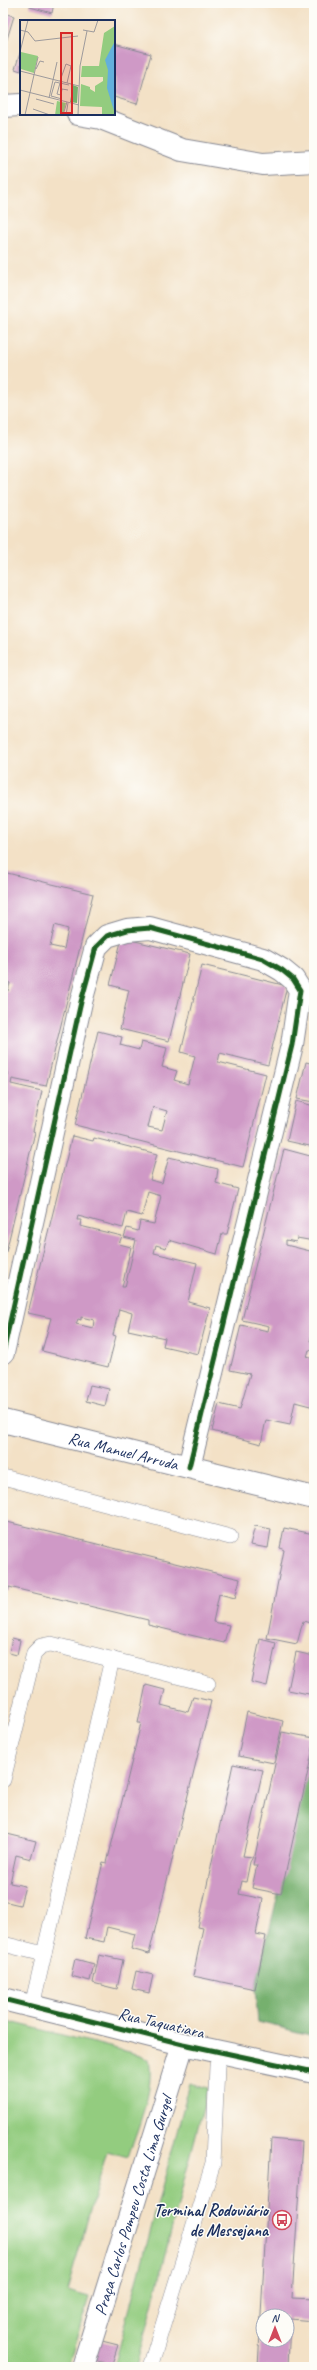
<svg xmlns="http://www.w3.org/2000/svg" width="317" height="2370" font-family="Caveat,sans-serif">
	<rect width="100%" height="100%" fill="#fdfcf7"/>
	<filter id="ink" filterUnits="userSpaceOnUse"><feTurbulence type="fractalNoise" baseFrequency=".025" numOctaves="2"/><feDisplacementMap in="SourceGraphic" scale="8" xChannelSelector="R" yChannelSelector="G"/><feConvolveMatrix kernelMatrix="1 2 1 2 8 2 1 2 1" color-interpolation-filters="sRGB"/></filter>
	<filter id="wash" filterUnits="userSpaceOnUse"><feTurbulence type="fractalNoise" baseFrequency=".012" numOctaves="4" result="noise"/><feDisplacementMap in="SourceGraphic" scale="16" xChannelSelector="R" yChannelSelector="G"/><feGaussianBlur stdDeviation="0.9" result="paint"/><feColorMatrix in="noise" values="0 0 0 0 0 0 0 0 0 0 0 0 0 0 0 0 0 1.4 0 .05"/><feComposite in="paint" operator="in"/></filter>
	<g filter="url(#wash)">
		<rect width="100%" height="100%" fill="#f3e1c6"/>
		<g fill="#93cc7f" stroke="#577e6e">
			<path d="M3,2020L141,2055L149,2060C155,2089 137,2129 128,2157L107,2151L67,2291L89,2297L68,2367H3Z"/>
			<path d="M190,2083L208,2088L136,2367H114Z"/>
		</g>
		<path fill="#76b06e" stroke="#487066" d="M314,1746V2036L258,2022L255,1989Z"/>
		<g id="blocks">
			<g fill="#cf99c6" fill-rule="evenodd">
				<path d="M31,3H54L52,13L30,7Z"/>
				<path d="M3,13L14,16L3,52Z"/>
				<path d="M114,44L151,54L137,104L114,97Z"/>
				<path d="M21,50V71L15,69Z"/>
				<path d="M3,872L93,894L46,1086L12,1079L11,1084L42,1091L33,1131L35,1132L4,1260L3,1076L7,1077L8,1073L3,1072V990L8,991L10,983L3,981ZM55,925L68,929L64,949L50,946Z"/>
				<path d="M122,938L190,954L169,1041L120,1029L129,990L110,985Z"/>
				<path d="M202,965L287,986L268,1065L220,1053L218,1062L266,1074L243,1167L75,1125L98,1031L122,1037L120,1045L139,1050L141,1042L167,1048L162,1067L177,1071L174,1080L188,1084L195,1056L181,1052ZM153,1107L167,1111L162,1130L148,1127Z"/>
				<path d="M306,1062L314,1064V1102L297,1099Z"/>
				<path d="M296,1101L314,1106V1147L287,1141Z"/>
				<path d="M72,1136L93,1141L94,1138L157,1154L150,1180L162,1183L169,1157L218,1169L216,1183L238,1189L227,1234H222L217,1254L169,1240L166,1248L156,1245L154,1253L197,1263L188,1302L210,1308L198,1354L163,1346L165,1338L128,1330L132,1313L119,1309L113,1335L116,1336L108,1367L42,1351L51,1318L28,1313ZM148,1192L161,1196L154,1224L140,1221L138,1231L127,1228L124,1237L136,1240L125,1287H122L131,1247L119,1244L122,1236L80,1226L81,1220H77L78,1216L123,1228L127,1212L142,1216ZM81,1317L94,1320L93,1328L76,1324L78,1319L81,1320Z"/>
				<path d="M284,1149L314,1157V1241L297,1238L296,1242L286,1240V1245L314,1252V1328L310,1341L314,1342V1351L309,1350L307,1357L314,1359V1407L295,1402L290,1425L266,1420L261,1444L212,1431L219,1404L240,1409L250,1374L230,1370L241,1325L268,1331L269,1326L242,1320Z"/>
				<path d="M90,1385L109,1389L105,1406L86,1401Z"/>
				<path d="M3,1521L240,1579L235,1598L219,1594L213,1622L229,1625L224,1643L148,1625V1620L9,1587L8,1591L3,1590Z"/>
				<path d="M255,1526L271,1529L268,1548L250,1545Z"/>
				<path d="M284,1528L314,1534V1624L303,1621L297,1644L267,1638L284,1550L280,1548Z"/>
				<path d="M12,1638L20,1640L17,1655L9,1653Z"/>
				<path d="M260,1639L276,1643L267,1686L251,1682Z"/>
				<path d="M296,1652L314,1656V1695L288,1690Z"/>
				<path d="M146,1685L165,1690L161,1705L188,1712L193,1697L211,1701L149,1954L131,1949L135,1934L107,1927L104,1942L85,1938L103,1862L107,1863L141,1723H138Z"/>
				<path d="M247,1712L283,1721L274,1763L238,1756Z"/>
				<path d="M282,1732L314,1738V1744L281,1894L252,1888L257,1865H253Z"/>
				<path d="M233,1764L263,1770L243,1856L253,1857L250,1862L246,1882L242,1881L239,1894L263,1899L256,1934L266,1936L255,1989L193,1976L203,1928L198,1927Z"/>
				<path d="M3,1833L36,1841L31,1859L16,1855L10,1883L25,1886L20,1905L3,1901Z"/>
				<path d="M99,1955L123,1960L117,1989L93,1983Z"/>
				<path d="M75,1959L94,1964L90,1981L71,1976Z"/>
				<path d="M136,1971L153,1975L149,1993L132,1989Z"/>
				<path d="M271,2139L302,2142L292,2298L314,2299V2321L290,2319L288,2367H258ZM263,2316H287V2340H263Z"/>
				<path d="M98,2340L118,2345L112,2364L92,2360Z"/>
			</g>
		</g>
	</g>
	<g filter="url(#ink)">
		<use href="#blocks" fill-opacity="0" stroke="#878892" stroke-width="1"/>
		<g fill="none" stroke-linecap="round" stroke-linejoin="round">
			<defs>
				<g id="service">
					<path d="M3,1477L230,1537"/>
					<path d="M3,1780L34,1653L41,1646L51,1644L208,1684"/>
					<path d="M3,1944L44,1954"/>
					<path d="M32,2006L112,1659"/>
					<path d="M150,2367L213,2163L217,2066L220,2051"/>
				</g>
				<g id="minor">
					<path d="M3,106L21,105"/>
					<path d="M78,114L101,118L182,150L263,164L314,161"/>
					<path d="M3,1353L81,1002L96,947L107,936L127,930L150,928L263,959L282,970L293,979L300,990L292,1045L189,1467"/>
					<path id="s1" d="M3,1421L314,1498"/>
					<path d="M3,1999L183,2044L314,2072"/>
					<path id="s2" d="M83,2367L183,2044"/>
				</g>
			</defs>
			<use href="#service" stroke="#878892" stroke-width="16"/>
			<use href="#minor" stroke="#878892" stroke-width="24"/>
			<use href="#service" stroke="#fff" stroke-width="15"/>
			<use href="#minor" stroke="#fff" stroke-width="22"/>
			<defs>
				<g id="cycleway">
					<path d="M3,1353L81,1002L96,947L107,936L127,930L150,928L263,959L282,970L293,979L300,990L292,1045L189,1467"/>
					<path d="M3,1999L183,2044L314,2072"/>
				</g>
			</defs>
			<use href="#cycleway" stroke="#fdfcf7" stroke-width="8"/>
			<use href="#cycleway" stroke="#1b5e20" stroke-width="5"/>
		</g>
	</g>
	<defs>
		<symbol id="bus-ring" viewBox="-11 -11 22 22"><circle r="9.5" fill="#fdfcf7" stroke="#d1495b" stroke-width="1.5"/><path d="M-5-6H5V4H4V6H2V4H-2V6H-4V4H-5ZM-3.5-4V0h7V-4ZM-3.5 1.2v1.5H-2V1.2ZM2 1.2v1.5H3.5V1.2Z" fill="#d1495b"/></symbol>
	</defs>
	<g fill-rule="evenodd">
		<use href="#bus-ring" x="271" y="2209" width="22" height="22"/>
	</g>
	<g text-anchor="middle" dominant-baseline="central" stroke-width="3" stroke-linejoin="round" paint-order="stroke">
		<g font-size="17" fill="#1b2f5e" stroke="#fdfcf7">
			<text stroke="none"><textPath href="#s1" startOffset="124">Rua Manuel Arruda</textPath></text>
			<text transform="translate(161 2023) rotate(13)">Rua Taquatiara</text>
			<text stroke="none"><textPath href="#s2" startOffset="169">Praça Carlos Pompeu Costa Lima Gurgel</textPath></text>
		</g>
		<g font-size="17" font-weight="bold" fill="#1b2f5e" stroke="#fdfcf7" text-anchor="end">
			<text x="268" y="2210">Terminal Rodoviário<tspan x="268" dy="20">de Messejana</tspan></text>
		</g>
	</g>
	<g transform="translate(20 20)">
		<rect width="95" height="95" fill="#f3e1c6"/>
		<path d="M95,6V95H82V87L60,86L61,64L70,67V69L75,72V66L83,61V57H61L62,46H79L84,13ZM1,32L18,36L14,53L1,49ZM37,81L46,83L43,95H35Z" fill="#93cc7f"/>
		<path d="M53,65L58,67L57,83L50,82Z" fill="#76b06e"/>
		<path d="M95,21V94L87,68L88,50L85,40Z" fill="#63b0dc"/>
		<path fill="none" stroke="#9d9a9c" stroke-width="1" d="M0,10L8,12L15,21L58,16M63,10L74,12L78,0M0,32L8,0M16,49L20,41L24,42M0,51L59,66M40,61L46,44L51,46L47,63M40,63L37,74L41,75L42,69L48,70M0,70L59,85M29,78L37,42M16,79L34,84M42,79L31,76L35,62L49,65M13,89L30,95M5,95L18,37M43,95L47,82M46,95L48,83M58,95L60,46L67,11"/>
		<path fill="#d62828" fill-opacity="0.15" stroke="#d62828" stroke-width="2" d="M41,13H52V93H41Z"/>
		<rect width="95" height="95" fill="none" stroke="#1b2f5e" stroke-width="2"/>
	</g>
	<rect width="317" height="2370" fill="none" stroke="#fdfcf7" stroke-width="16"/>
	<g transform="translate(275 2328)"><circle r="19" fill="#fdfcf7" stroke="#a3aaba"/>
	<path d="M0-3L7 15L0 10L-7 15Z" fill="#d1495b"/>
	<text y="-6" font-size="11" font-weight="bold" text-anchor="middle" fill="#1b2f5e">N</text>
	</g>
</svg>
